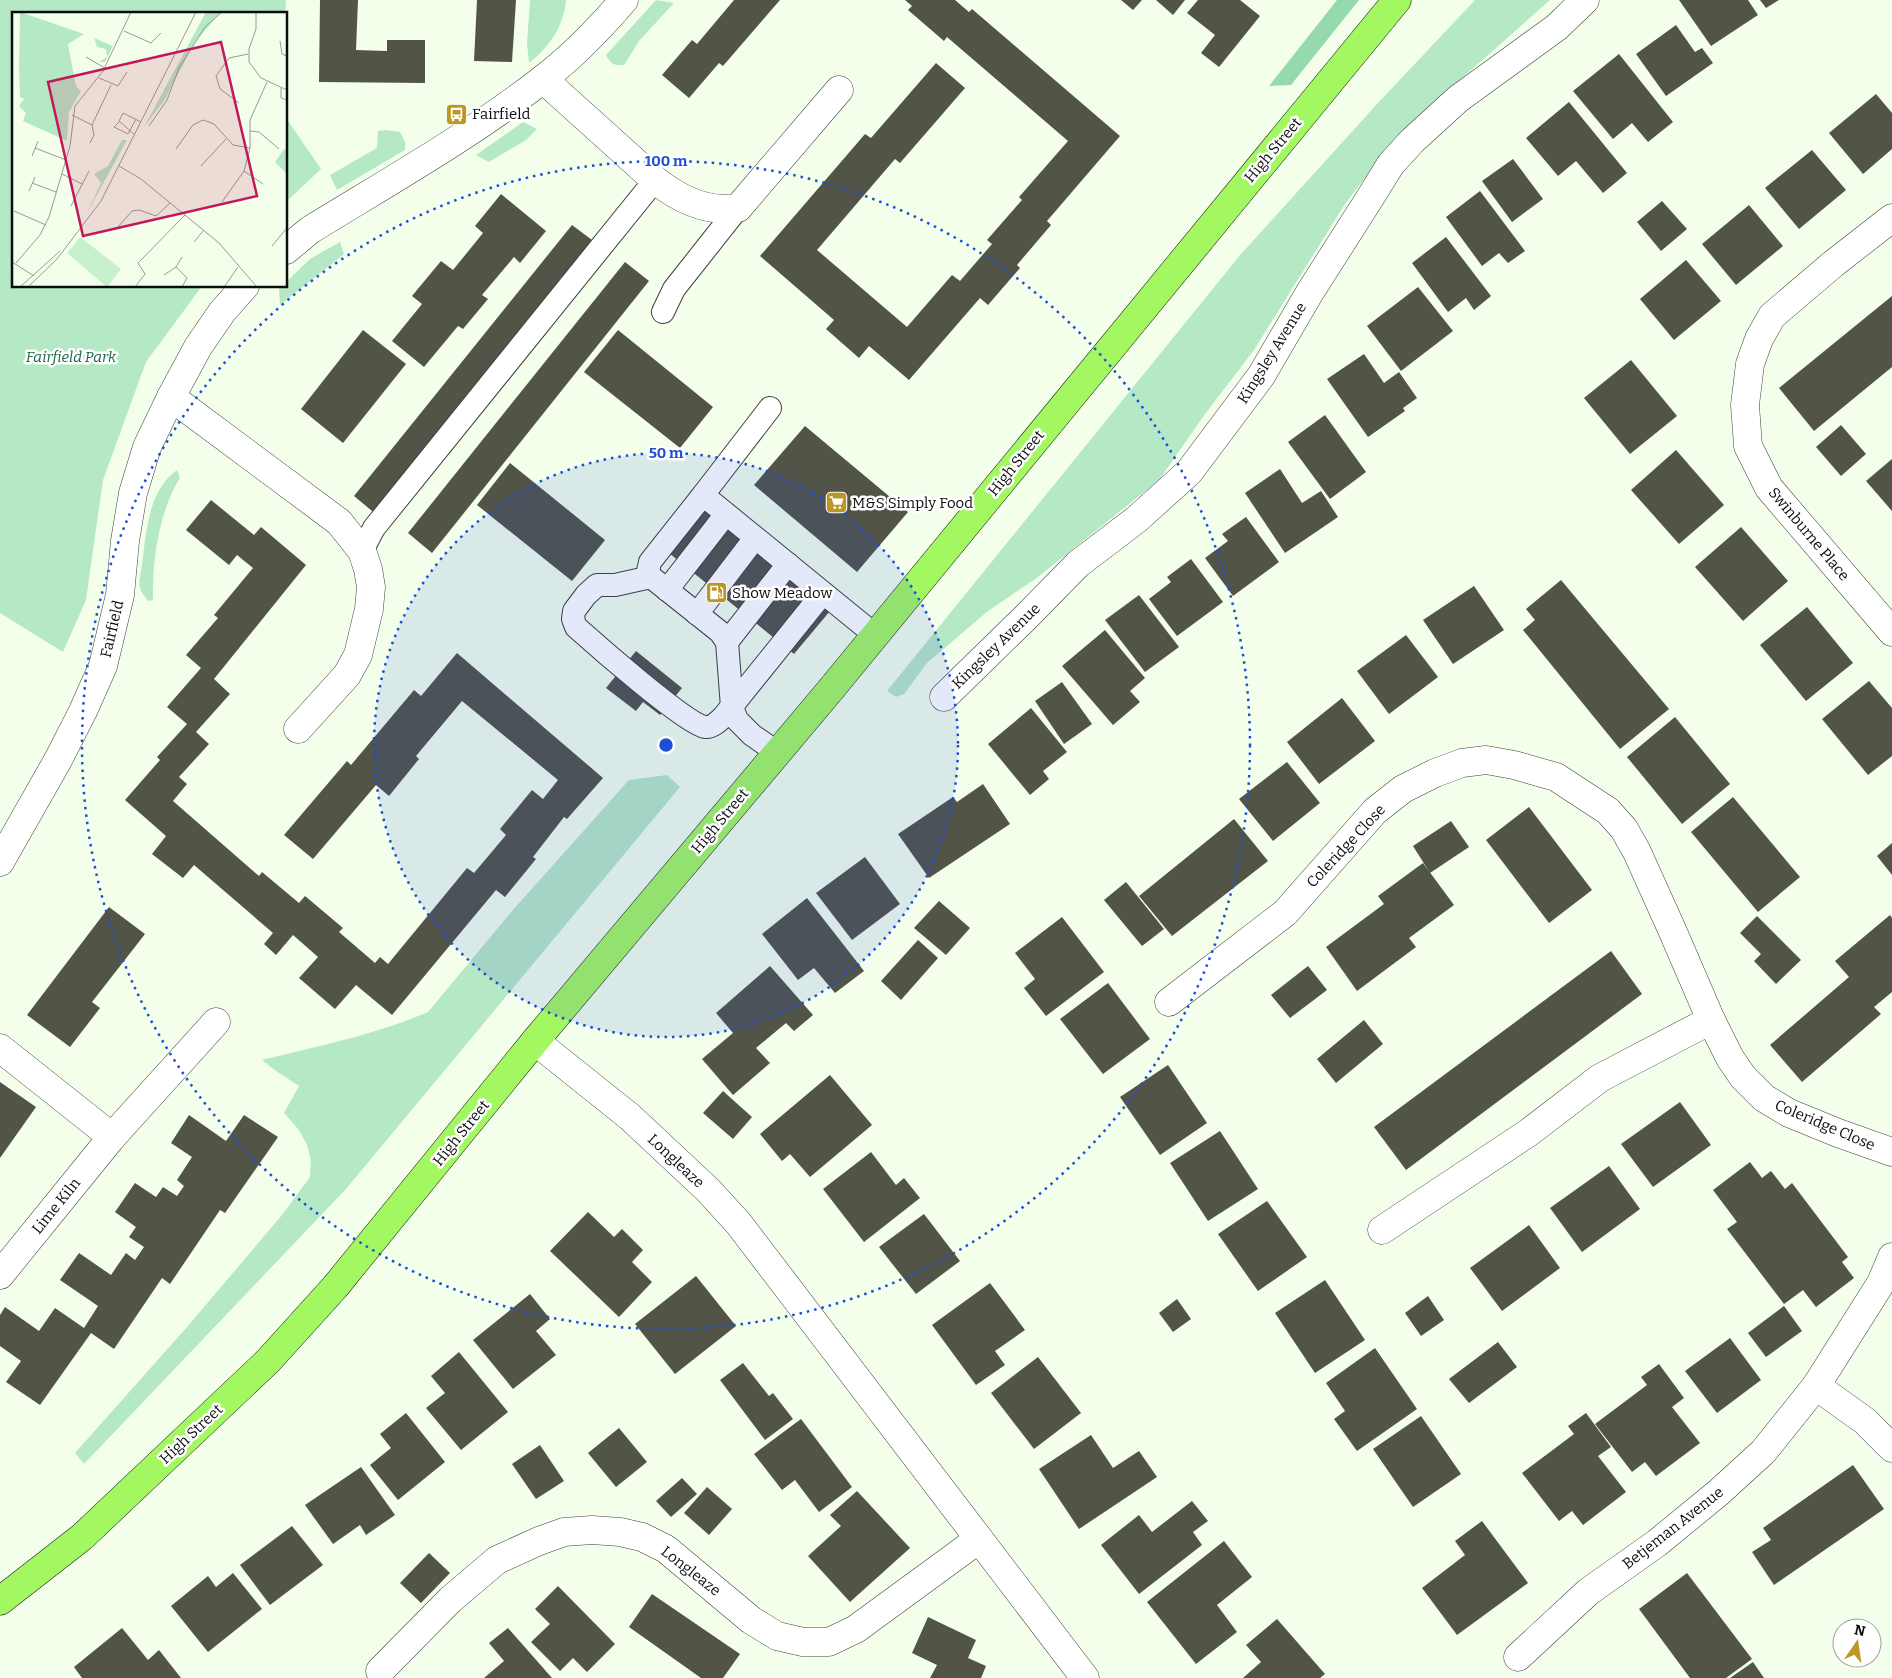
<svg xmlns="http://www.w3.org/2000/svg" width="1892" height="1678" font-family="Bitter,serif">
	<rect width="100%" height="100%" fill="#f3ffeb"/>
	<g fill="#b5e8c4">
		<path d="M0,0H286L285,14H14V286H202L146,362L103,480L86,600L63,652L0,613Z"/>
		<path d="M530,0H566C564,26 549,47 529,63L527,43Z"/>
		<path d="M656,0L674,3L639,41L624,65C614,66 611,64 606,55Z"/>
		<path d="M1475,0H1550L1397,136L1345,204L1254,350L1205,414L1159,480L1038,577L988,611L927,663L904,694L896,697L887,691L1241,254L1378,103Z"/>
		<path d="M286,118L321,169L286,202Z"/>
		<path d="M523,122L537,129L526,140L489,162L476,155Z"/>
		<path d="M386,130L400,132L405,142V150L337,190L330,175L377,148L378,131Z"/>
		<path d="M340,242L344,254L280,305L279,289L282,286H286V282L310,259Z"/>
		<path d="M177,470L180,478C159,511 152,561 153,600L148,601C146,597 141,593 140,588C138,582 141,572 142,565C146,534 148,490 177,470Z"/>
		<path d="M667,775L680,787L346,1189L84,1464L75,1453L187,1327L282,1215L310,1177L311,1161L307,1145L299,1130L284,1113L299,1086L276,1071L262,1060C317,1046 375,1035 428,1012L512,911L629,780Z"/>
	</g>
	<path fill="#95d9ad" d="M1337,0H1359L1291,85L1269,86Z"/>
	<g fill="#525448">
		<path d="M320,0H358L356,50L387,51V40H425V83L319,82Z"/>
		<path d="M477,0H516L512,62L474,61Z"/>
		<path d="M734,0H780L723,66L719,63L689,98L662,75L692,40L697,44Z"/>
		<path d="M905,0H955L969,12L972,9L1120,136L1047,221L1051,225L1017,265L1020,268L988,305L980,298L909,380L869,346L859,358L826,329L834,320L760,256L865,134L871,138L936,63L965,88L900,163L895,159L817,250L907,327L952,275L960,281L992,244L987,240L1022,200L1019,197L1068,141L947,37L944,41L908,10L912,6Z"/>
		<path d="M1121,0H1142L1133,10Z"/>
		<path d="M1156,0H1185L1173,15Z"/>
		<path d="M1198,0H1240L1260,16L1219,67L1201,53L1215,35L1187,13Z"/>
		<path d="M1679,0H1748L1758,15L1711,46Z"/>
		<path d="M1760,0H1779L1766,8Z"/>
		<path d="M1676,25L1695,52L1702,48L1713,63L1666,96L1636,54Z"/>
		<path d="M1619,54L1673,122L1648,142L1632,123L1613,139L1573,91Z"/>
		<path d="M1876,94L1892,113V149L1863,174L1829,133Z"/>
		<path d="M1569,102L1627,173L1603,193L1576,161L1558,176L1526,138Z"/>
		<path d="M1812,150L1846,190L1799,229L1765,188Z"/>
		<path d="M1513,159L1543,199L1512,222L1482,181Z"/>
		<path d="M1480,191L1525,251L1508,263L1499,253L1482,266L1446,217Z"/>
		<path d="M501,194L546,231L520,263L514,257L482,295L488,299L463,329L458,326L424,367L392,341L422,304L412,296L441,261L453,270L483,233L475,226Z"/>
		<path d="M1662,201L1687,229L1661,251L1637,222Z"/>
		<path d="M1749,205L1783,246L1736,285L1702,244Z"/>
		<path d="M572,225L596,243L378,516L354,496Z"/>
		<path d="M1446,237L1491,296L1474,310L1466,298L1448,312L1412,263Z"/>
		<path d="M1686,260L1721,301L1674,340L1640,299Z"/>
		<path d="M625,262L649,281L432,553L408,533Z"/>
		<path d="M1418,287L1453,331L1401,371L1367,326Z"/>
		<path d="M1892,296V367L1814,431L1779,388Z"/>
		<path d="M363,330L406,364L343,443L301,409Z"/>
		<path d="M618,330L713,407L680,448L584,372Z"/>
		<path d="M1364,354L1384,383L1399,372L1417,398L1403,408L1405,411L1368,437L1327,379Z"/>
		<path d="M1631,360L1677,416L1630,454L1584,398Z"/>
		<path d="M1325,415L1366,472L1330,499L1288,442Z"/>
		<path d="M1841,425L1866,454L1841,476L1816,447Z"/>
		<path d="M805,426L908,512L857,572L754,485Z"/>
		<path d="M1676,450L1724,505L1679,544L1631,490Z"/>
		<path d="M1892,459V511L1866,481Z"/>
		<path d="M510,463L605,540L572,581L477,505Z"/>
		<path d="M1280,469L1302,503L1321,491L1338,517L1285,553L1245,493Z"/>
		<path d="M211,500L254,535L261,527L306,565L214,679L230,694L196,732L209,744L179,777L187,784L173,801L259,876L262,872L299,903L305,896L343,928L339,932L375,963L380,957L388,964L467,868L474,873L506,835L500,829L532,790L543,799L558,780L462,701L416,756L419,759L389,796L376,785L313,859L284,835L347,761L351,765L414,690L421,696L457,653L603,778L567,819L564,817L533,857L536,859L505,897L496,890L392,1015L356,985L335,1009L299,978L318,957L293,935L276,955L264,944L273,933L194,865L183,878L152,854L166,836L125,800L160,760L157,757L187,724L167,707L201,668L186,655L218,618L214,615L253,568L237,555L229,565L186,530Z"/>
		<path d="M700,505L830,611L794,654L664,549Z"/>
		<path d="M1246,517L1279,562L1233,596L1205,558L1228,541L1222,534Z"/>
		<path d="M1741,527L1788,581L1743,621L1695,567Z"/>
		<path d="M1191,559L1223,602L1177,636L1149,599L1171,582L1167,577Z"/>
		<path d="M1561,580L1669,709L1620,749L1523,630L1535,620L1526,609Z"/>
		<path d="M1474,586L1504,630L1453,664L1423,620Z"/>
		<path d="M1139,595L1179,647L1145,672L1105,620Z"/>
		<path d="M1807,607L1853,663L1806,701L1760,645Z"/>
		<path d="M1105,630L1145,678L1130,691L1140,702L1113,725L1062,666Z"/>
		<path d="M1406,635L1438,677L1389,714L1357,671Z"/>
		<path d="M636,651L682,688L660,715L643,702L636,711L606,688Z"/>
		<path d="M1869,681L1892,708V756L1868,775L1822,719Z"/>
		<path d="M1062,682L1092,724L1064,744L1035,701Z"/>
		<path d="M1342,698L1375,741L1319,784L1287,742Z"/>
		<path d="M1031,708L1067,752L1043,771L1049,779L1030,795L988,744Z"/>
		<path d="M1675,717L1730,784L1682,824L1627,757Z"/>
		<path d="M1287,762L1320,803L1273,841L1239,799Z"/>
		<path d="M983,784L1010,824L929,878L898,834L953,797L957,802Z"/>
		<path d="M1733,797L1800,877L1758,912L1691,832Z"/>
		<path d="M1529,807L1592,890L1549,923L1486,840Z"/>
		<path d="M1234,819L1268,861L1172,936L1139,896Z"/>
		<path d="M1451,821L1469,847L1430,873L1413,846Z"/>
		<path d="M1892,843V875L1877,856Z"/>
		<path d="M865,857L900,904L852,940L816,893Z"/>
		<path d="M1423,863L1454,905L1409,938L1416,947L1357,991L1326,947L1384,904L1378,896Z"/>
		<path d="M1126,882L1164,929L1142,946L1104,900Z"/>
		<path d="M807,898L864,971L835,993L814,968L798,980L762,934Z"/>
		<path d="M939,901L970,928L946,955L914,928Z"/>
		<path d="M109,907L145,934L92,1002L100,1008L70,1047L27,1015Z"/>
		<path d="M1890,915L1892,918V992L1874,1007L1881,1014L1802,1082L1770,1045L1849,977L1835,961Z"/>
		<path d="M1757,916L1801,960L1776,984L1754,961L1761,954L1740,933Z"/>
		<path d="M1062,917L1104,972L1046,1016L1024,988L1035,979L1015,953Z"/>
		<path d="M918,940L938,958L901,1000L881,981Z"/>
		<path d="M1611,951L1642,994L1406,1170L1374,1127Z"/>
		<path d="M770,966L813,1015L794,1031L786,1023L756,1048L770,1063L733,1095L702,1059L733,1033L716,1013Z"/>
		<path d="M1308,966L1327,990L1290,1018L1271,995Z"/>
		<path d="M1108,983L1150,1039L1103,1074L1060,1019Z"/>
		<path d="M1364,1020L1383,1044L1336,1083L1317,1059Z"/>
		<path d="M1168,1065L1207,1123L1160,1155L1120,1097Z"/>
		<path d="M830,1075L872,1125L810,1177L790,1154L782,1161L760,1134Z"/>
		<path d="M0,1082L36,1107L0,1158Z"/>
		<path d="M723,1091L752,1117L733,1139L703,1113Z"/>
		<path d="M1680,1102L1711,1145L1653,1187L1621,1144Z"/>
		<path d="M189,1115L226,1141L244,1115L278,1137L225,1213L220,1210L170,1284L162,1278L114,1349L91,1333L40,1405L6,1382L21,1361L0,1346V1315L5,1307L39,1331L55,1308L84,1328L98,1306L60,1280L79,1253L111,1275L126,1253L135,1260L144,1247L129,1237L136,1227L115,1212L135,1183L156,1197L163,1187L177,1196L184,1186L177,1180L192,1157L171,1143Z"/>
		<path d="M1220,1131L1258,1189L1208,1221L1170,1163Z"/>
		<path d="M871,1152L896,1185L904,1178L920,1198L864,1242L823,1189Z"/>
		<path d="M1750,1162L1762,1178L1771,1171L1785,1189L1792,1183L1848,1257L1842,1262L1854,1278L1816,1307L1803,1290L1784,1304L1727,1229L1737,1222L1713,1190Z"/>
		<path d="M1609,1166L1640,1209L1582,1252L1550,1208Z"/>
		<path d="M1267,1201L1307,1257L1258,1291L1218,1234Z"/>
		<path d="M588,1212L614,1237L622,1229L643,1250L632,1262L652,1282L619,1317L550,1251Z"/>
		<path d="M924,1214L960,1261L916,1294L879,1247Z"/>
		<path d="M1529,1225L1560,1268L1502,1311L1470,1268Z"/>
		<path d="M696,1276L736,1326L675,1374L635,1324Z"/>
		<path d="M1325,1280L1365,1340L1315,1373L1275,1313Z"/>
		<path d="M990,1283L1025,1330L995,1351L1005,1365L976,1385L932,1325Z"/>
		<path d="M530,1294L550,1319L536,1331L556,1355L513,1389L473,1340Z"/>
		<path d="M1428,1296L1444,1320L1421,1336L1405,1313Z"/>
		<path d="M1177,1299L1191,1319L1173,1332L1159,1313Z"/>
		<path d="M1784,1306L1802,1331L1766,1357L1748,1333Z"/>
		<path d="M1730,1338L1761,1380L1717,1413L1685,1371Z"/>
		<path d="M1498,1342L1517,1367L1469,1403L1449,1379Z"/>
		<path d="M1375,1348L1417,1409L1357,1451L1334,1419L1345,1411L1326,1383Z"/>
		<path d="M459,1352L508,1412L461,1450L426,1408L445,1393L431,1376Z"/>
		<path d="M1038,1357L1081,1413L1034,1449L991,1393Z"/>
		<path d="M743,1363L769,1396L773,1393L793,1419L765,1440L720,1380Z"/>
		<path d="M1659,1364L1684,1398L1672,1407L1700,1443L1656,1476L1645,1462L1632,1472L1595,1424L1647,1385L1641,1377Z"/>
		<path d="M406,1413L445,1462L398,1500L370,1465L391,1448L380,1434Z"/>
		<path d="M1586,1413L1611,1447L1598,1456L1626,1492L1583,1525L1572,1511L1559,1521L1522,1473L1574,1434L1568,1426Z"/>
		<path d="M1421,1416L1461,1474L1413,1507L1373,1449Z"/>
		<path d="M801,1419L852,1487L819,1512L795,1480L782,1490L754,1454Z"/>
		<path d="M619,1428L647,1462L616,1487L588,1453Z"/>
		<path d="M1091,1435L1113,1468L1139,1451L1157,1477L1079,1529L1039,1469Z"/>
		<path d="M540,1445L564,1481L536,1499L512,1464Z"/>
		<path d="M1853,1465L1884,1509L1774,1585L1752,1552L1771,1540L1763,1528Z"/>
		<path d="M361,1467L395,1515L366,1535L360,1525L333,1544L305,1505Z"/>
		<path d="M682,1478L697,1494L671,1517L656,1501Z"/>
		<path d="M707,1487L732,1509L709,1535L684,1513Z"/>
		<path d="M857,1491L910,1548L850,1602L808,1556L841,1526L830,1515Z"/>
		<path d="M1192,1501L1208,1521L1193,1532L1202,1545L1139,1594L1101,1545L1139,1515L1152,1532Z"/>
		<path d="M1482,1521L1528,1583L1457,1635L1422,1588L1465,1555L1455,1541Z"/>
		<path d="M292,1526L323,1565L270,1605L240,1565Z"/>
		<path d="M1224,1541L1252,1577L1217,1605L1237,1632L1196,1664L1147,1602Z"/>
		<path d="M429,1553L450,1573L421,1603L400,1583Z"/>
		<path d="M233,1573L262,1609L208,1652L171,1606L208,1576L216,1587Z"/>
		<path d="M1687,1573L1752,1659L1726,1678H1690L1639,1609Z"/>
		<path d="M558,1586L615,1644L587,1672L573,1658L560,1671L531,1642L550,1624L535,1609Z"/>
		<path d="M652,1594L740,1654L723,1678H701L629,1627Z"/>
		<path d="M928,1617L976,1640L968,1658L986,1666L981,1678H930L937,1665L912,1653Z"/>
		<path d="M1277,1619L1325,1674L1320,1678H1243L1261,1662L1246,1645Z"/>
		<path d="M122,1628L148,1660L159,1650L181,1678H82L74,1667Z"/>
		<path d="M508,1628L552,1678H484L504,1661L489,1643Z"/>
		<path d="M1753,1662L1764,1678H1730Z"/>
	</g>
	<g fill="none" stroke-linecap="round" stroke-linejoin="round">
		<defs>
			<g id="service">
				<path d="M663,312L674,289L738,208"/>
				<path d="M703,495L770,408"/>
				<path d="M362,551L374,528L655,180"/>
				<path d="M651,577L615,585H597L586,595L574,611L573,619L576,627C595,644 686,724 705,727C712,728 719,721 724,716L823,593"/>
				<path d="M667,590L726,514"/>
				<path d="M697,614L755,538"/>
				<path d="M727,642L788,564"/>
				<path d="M778,753L752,735L737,720L732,707L727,642L720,632L651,577L648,571L650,562L703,495L875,635"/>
			</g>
			<g id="minor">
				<path d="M543,79L655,180C679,199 707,213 738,208L839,90"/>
				<path d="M1892,218L1833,264L1772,316L1759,339L1750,364L1745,405L1748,446L1769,488L1892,632"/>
				<path d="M286,250L310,230C388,182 470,136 543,79C573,56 599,29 624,0"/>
				<path d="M171,397L339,522L362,551L368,569L371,587L369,609L358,655L347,675L298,729"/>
				<path d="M944,697L1026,617L1078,564L1137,519L1189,472L1261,376L1310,292L1368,201L1391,164L1412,141L1458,99L1557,27L1585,0"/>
				<path d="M0,862L58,760L83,711L103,666L120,595L125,541L133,493L147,447L171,397L198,347L222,312L245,286"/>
				<path d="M1169,1002L1285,913L1375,811L1403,789L1435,773L1462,763L1486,760L1514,765L1556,777L1608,811L1624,829L1637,852L1673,932L1711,1020L1730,1058L1743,1077L1764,1098L1789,1113L1838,1133L1892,1152"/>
				<path d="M535,1041L630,1117L709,1191L739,1224L1085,1678"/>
				<path d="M0,1048L112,1137"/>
				<path d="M1382,1230L1528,1133L1600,1078L1711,1020"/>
				<path d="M0,1275L112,1137L216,1022"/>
				<path d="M1816,1386L1865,1421L1892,1448"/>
				<path d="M1518,1657L1588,1592L1657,1543L1718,1493L1763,1452L1816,1386L1881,1283L1892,1257"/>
				<path d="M380,1671L450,1600L497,1560L539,1541L564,1532L592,1530L620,1532L642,1537L666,1549L751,1620L777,1636L803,1642H829L856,1629L979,1539"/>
			</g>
			<path id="primary" d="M0,1601L82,1537L268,1361L335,1287L535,1041L832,688L1397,0"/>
		</defs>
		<use href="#service" stroke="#3f3f3f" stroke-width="24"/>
		<use href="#minor" stroke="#3f3f3f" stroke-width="29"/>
		<use href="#primary" stroke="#1d1d1d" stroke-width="29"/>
		<use href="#service" stroke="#fff" stroke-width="22"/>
		<use href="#minor" stroke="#fff" stroke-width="28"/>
		<use href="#primary" stroke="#a3f862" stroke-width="28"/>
	</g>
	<circle cx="666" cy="745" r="292" fill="#1d4ed8" fill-opacity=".12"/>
	<g fill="none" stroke="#1d4ed8" stroke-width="2.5" stroke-dasharray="2.5 5">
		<circle cx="666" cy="745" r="292"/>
		<circle cx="666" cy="745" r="584"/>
	</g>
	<defs>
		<symbol id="bus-square" viewBox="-11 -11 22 22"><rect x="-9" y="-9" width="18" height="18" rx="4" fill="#bb9725" stroke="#fff"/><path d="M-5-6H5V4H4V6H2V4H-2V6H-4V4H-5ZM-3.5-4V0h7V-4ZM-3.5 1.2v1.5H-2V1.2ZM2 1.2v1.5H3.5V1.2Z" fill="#fff"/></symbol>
		<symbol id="supermarket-square" viewBox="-11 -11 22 22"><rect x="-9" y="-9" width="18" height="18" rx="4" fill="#bb9725" stroke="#fff"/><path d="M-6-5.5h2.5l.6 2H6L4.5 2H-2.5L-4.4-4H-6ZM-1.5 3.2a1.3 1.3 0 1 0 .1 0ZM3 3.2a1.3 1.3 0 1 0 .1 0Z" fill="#fff"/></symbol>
		<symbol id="fuel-square" viewBox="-11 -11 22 22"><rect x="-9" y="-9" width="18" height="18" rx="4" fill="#bb9725" stroke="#fff"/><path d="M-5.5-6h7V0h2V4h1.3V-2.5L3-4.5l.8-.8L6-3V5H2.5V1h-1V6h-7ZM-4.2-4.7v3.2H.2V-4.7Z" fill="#fff"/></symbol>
	</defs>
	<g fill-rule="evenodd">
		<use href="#bus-square" x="444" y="102" width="25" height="25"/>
		<use href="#supermarket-square" x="824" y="490" width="25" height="25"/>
		<use href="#fuel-square" x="704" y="580" width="25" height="25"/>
	</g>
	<g text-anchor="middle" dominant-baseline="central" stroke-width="5" stroke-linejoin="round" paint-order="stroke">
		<g font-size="15" fill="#0c0c0c" stroke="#fff" text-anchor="start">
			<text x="472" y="114">Fairfield</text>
			<text x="852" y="503">M&amp;S Simply Food</text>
			<text x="732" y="593">Show Meadow</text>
		</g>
		<g font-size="15" fill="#0c0c0c" stroke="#fff">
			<text transform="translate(1273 150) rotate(-50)">High Street</text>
			<text transform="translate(1272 353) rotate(-58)">Kingsley Avenue</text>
			<text transform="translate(1016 463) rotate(-51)">High Street</text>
			<text transform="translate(1809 534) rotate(50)">Swinburne Place</text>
			<text transform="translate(112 629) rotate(-77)">Fairfield</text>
			<text transform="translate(996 646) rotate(-44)">Kingsley Avenue</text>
			<text transform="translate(720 821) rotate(-50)">High Street</text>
			<text transform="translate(1346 846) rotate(-47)">Coleridge Close</text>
			<text transform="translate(1825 1125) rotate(23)">Coleridge Close</text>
			<text transform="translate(461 1133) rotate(-51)">High Street</text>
			<text transform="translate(676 1161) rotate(43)">Longleaze</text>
			<text transform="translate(56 1206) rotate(-51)">Lime Kiln</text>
			<text transform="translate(191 1434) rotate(-43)">High Street</text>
			<text transform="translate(1673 1528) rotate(-38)">Betjeman Avenue</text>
			<text transform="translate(691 1571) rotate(38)">Longleaze</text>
		</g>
		<g font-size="15" font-style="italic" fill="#1d6347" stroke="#fff">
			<text x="71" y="357">Fairfield Park</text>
		</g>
	</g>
	<g transform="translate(12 12)">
		<rect width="275" height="275" fill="#f3ffeb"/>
		<path d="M8,0L72,22L56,32L64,74L69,79L57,100L55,129L11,109L14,101L7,94L12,87L8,85L7,57ZM194,0H209L183,30L152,89L132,115ZM82,26L101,34L93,50H87L95,45L94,37L85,35ZM110,128H115L74,203L89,171L82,162L96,154ZM272,137L275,138V162L263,150Z" fill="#b5e8c4"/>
		<path d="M68,225L109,257L95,275L55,241Z" fill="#c7f0cd"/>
		<path fill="none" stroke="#979e92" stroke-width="1" d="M244,0V17L237,37V50L249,66L275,78M112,19L139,31L149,21M268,29L270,42L275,44M74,45L93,56M87,66L106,74L115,60M269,76V86L275,88M227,91L208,77L204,64L217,46L236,42M60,103L80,113L82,123L78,131M108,109L102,115L116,122L124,107M80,113L99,73M137,114L155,88L167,56L193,15L210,0M238,119L247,120L267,137M123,123L107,109L111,101L129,110M23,136L54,148M164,137L181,113L191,108L202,112L221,133L238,136M20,144L26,129M107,154L129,167L207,231L245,275M189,154L214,127M232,159L251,172M50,162L70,172M20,171L44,180M17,179L23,165M210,190L232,159L238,136V108L255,70M59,194L77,159M2,199L34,213M106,215L120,199L127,198L144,204L158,191M182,230L192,218M260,234L275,216M0,250L22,264M4,251L28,223L37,205L58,134L63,94L91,59L119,0M164,255L175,266L170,275M152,263L164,255L170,245M8,275L48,239M16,275L45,247L89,189L184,0M123,275L133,262L126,251L173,203M212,275L226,255"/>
		<path fill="#c2185b" fill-opacity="0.15" stroke="#c2185b" stroke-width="2.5" d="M209,30L245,184L71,224L36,70Z"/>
		<rect width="275" height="275" fill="none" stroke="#0c0c0c" stroke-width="2.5"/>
	</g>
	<circle cx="666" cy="745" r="8" fill="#1d4ed8" stroke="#fff" stroke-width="2.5"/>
	<g font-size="15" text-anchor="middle" font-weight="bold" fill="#1d4ed8" stroke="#fff" stroke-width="5" stroke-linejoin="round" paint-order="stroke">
		<text x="666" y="166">100 m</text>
		<text x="666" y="458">50 m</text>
	</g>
	<g transform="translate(1857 1643) rotate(13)"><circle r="24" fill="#ffffff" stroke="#9e9e9e"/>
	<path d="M0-4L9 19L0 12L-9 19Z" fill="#bb9725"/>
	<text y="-8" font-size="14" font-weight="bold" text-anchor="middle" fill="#0c0c0c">N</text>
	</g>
</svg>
